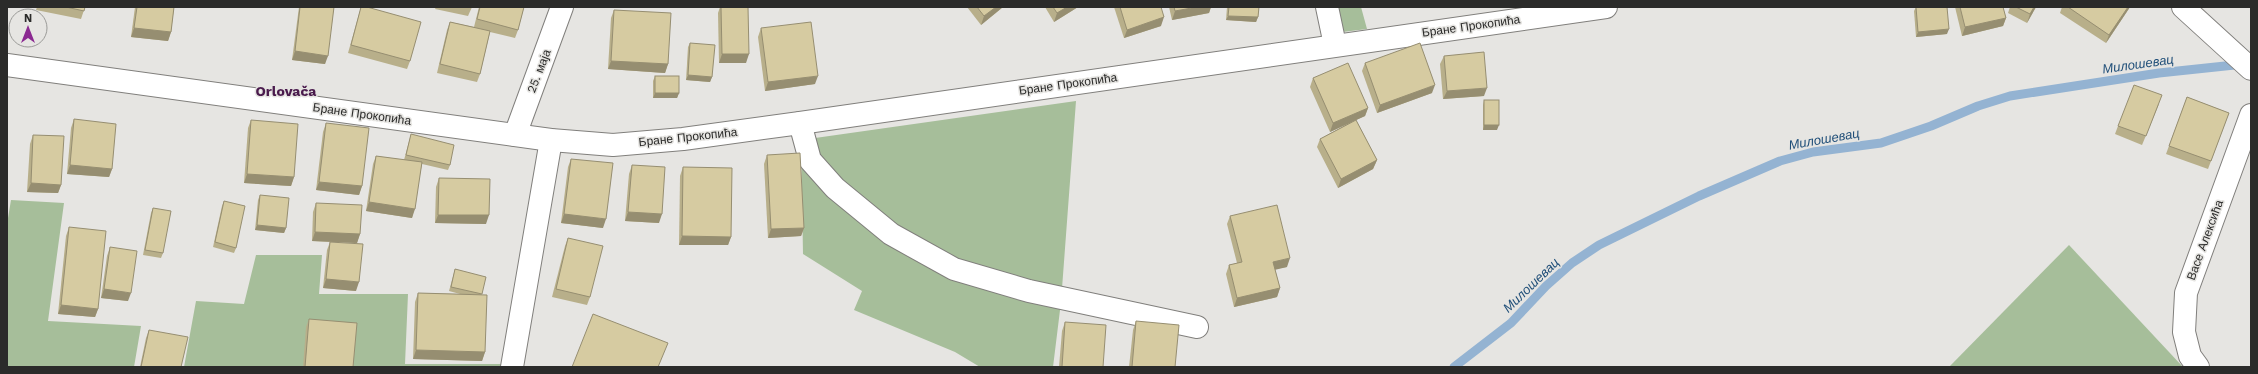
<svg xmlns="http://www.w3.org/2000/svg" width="2258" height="374" font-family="'Work Sans',sans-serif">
	<rect width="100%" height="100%" fill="#e6e5e2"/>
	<g fill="#a6be9a">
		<path d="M1315,7H1361L1367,29L1326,34Z"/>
		<path d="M1076,101L1061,302L1053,367H980L955,352L854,310L862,291L803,254L801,140Z"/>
		<path d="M11,200L64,203L48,321L141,326L134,367H7V224Z"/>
		<path d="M2069,245L2183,367H1949Z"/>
		<path d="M256,255H322L319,294H408L405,364H518V367H184L196,301L244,304Z"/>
	</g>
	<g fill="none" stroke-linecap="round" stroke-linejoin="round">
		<path stroke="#94b3d2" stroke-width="9" d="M1454,367L1511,323L1546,286L1572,263L1599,245L1699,196L1780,161L1813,152L1881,143L1931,126L1978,106L2010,96L2159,73L2244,64"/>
		<defs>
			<g id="minor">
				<path d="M1327,7L1335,45"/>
				<path d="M800,123L810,160L835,188L891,234L954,269L1029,291L1197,327"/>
				<path d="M512,367L551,140"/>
				<path d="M2198,367L2190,356L2184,332L2186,293L2251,115"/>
			</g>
			<g id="tertiary">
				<path d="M2183,7L2251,69"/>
				<path d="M7,65L551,140L613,145L683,139L800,123L1606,7"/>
				<path d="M515,135L562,7"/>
			</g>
		</defs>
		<use href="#minor" stroke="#807f7c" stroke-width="24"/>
		<use href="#tertiary" stroke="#807f7c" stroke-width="24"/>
		<use href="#minor" stroke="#fff" stroke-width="22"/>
		<use href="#tertiary" stroke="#fff" stroke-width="22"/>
	</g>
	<g fill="#b8af8a">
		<path d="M37,7H85L81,19L36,10Z"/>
		<path d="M135,7H174L171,32L168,41L131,37Z"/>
		<path d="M299,7H334L325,64L292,60Z"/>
		<path d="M361,7L410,61L407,69L348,53L359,14Z"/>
		<path d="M436,7H472L468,16L435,9Z"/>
		<path d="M479,7H524L518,30L515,38L490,32L480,74L477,82L437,73L447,30L450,22L474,27Z"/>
		<path d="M720,7H748L746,63H719L718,13Z"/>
		<path d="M967,7H1003L981,25Z"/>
		<path d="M1045,7H1078L1054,22Z"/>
		<path d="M1114,7H1161V26L1124,38Z"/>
		<path d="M1169,7H1211L1209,13L1172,20Z"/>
		<path d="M1227,7H1259L1258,17L1256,22L1226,20Z"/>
		<path d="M1916,7H1947V34L1916,37L1914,11Z"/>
		<path d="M1955,7H2003L2006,18L2003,26L1962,36Z"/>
		<path d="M2010,7H2036L2027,23L2008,13Z"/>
		<path d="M2062,7H2130L2106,43L2060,13Z"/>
		<path d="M614,10L668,64L665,73L608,69L611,18Z"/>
		<path d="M761,28L815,84L765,91L758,37Z"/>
		<path d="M690,43L712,77L710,82L686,80L688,47Z"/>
		<path d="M1444,56L1484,96L1443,99L1440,64Z"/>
		<path d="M1365,63L1432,93L1377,113L1362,71Z"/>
		<path d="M655,76L679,93L677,98H653V81Z"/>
		<path d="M1313,78L1368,108L1365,116L1356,120L1377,160L1373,169L1338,188L1317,147L1320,139L1349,123L1330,132L1310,87Z"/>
		<path d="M2187,97L2229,113L2208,169L2166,154Z"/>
		<path d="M1484,100L1497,130H1483V105Z"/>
		<path d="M2159,104L2142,145L2115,134L2118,126Z"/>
		<path d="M74,119L112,169L109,177L67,174L71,128Z"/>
		<path d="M251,120L294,177L291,186L244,183L248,128Z"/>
		<path d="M326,123L362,186L359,195L316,190L323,132Z"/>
		<path d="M411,134L450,165L448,170L422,164L412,218L366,211L373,164L376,156L404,160Z"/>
		<path d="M33,135L61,185L58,193L27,192L30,144Z"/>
		<path d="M767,155L804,228L801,236L768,238L764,164Z"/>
		<path d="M571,159L603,228L561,223L568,167Z"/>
		<path d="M632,165L659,223L625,221L629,174Z"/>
		<path d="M683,167L731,237L728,245H679L680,176Z"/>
		<path d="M439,178L486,224L435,223L436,187Z"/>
		<path d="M260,195L286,228L284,233L255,230L258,200Z"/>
		<path d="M224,201L236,248L234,253L213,247L222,206Z"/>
		<path d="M316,203L360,234L357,243L312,241L313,212Z"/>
		<path d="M153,208L163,253L161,258L143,255L151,213Z"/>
		<path d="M1230,216L1287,267L1275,269L1280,288L1277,297L1234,307L1226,274L1229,265L1237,263L1227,224Z"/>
		<path d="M69,227L98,309L95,317L58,314L66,236Z"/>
		<path d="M568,238L590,297L587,305L552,297L565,246Z"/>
		<path d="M330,242L356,291L323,288L327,250Z"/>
		<path d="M110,247L128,301L101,298L107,256Z"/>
		<path d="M455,269L482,295L485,352L482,361L413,359L415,302L418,293L460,294L449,291Z"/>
		<path d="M309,319L353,367H303L306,327Z"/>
		<path d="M1136,321L1175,367H1129L1133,330Z"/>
		<path d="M1065,322L1103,367H1059L1062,331Z"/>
		<path d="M149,330L181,367H140L146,338Z"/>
	</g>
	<g fill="#968e71">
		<path d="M996,7H1003L981,25L984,16Z"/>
		<path d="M1067,7H1078L1054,22L1057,13Z"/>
		<path d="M1197,7H1211L1209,13L1172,20L1175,11Z"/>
		<path d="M2034,7H2036L2027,23L2030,14Z"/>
		<path d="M2128,7H2130L2106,43L2109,35Z"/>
		<path d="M1228,16L1258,17L1256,22L1226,20Z"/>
		<path d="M1164,17L1161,26L1124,38L1127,30Z"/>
		<path d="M2006,18L2003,26L1962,36L1965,27Z"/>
		<path d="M134,28L171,32L168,41L131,37Z"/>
		<path d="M1949,29L1947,34L1916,37L1918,32Z"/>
		<path d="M295,51L328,56L325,64L292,60Z"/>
		<path d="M722,54H749L746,63H719Z"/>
		<path d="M611,61L668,64L665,73L608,69Z"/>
		<path d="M688,75L712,77L710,82L686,80Z"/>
		<path d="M818,76L815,84L765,91L768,82Z"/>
		<path d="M1435,85L1432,93L1377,113L1380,105Z"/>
		<path d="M1487,88L1484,96L1443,99L1447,91Z"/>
		<path d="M655,93H679L677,98H653Z"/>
		<path d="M1368,108L1365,116L1330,132L1333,123Z"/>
		<path d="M1484,125H1499L1497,130H1483Z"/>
		<path d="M1377,160L1373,169L1338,188L1341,179Z"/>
		<path d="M70,165L112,169L109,177L67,174Z"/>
		<path d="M247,174L294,177L291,186L244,183Z"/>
		<path d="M319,182L362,186L359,195L316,190Z"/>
		<path d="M31,183L61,185L58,193L27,192Z"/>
		<path d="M369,202L415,209L412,218L366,211Z"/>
		<path d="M628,212L662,214L659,223L625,221Z"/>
		<path d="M564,214L606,219L603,228L561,223Z"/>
		<path d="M438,215H489L486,224L435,223Z"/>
		<path d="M257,225L286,228L284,233L255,230Z"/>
		<path d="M804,228L801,236L768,238L771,229Z"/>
		<path d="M315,232L360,234L357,243L312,241Z"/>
		<path d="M682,236L731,237L728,245H679Z"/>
		<path d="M1290,258L1287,267L1270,271L1273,262Z"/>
		<path d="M326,279L359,282L356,291L323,288Z"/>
		<path d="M1280,288L1277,297L1234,307L1237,298Z"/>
		<path d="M104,289L131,293L128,301L101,298Z"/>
		<path d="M61,305L98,309L95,317L58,314Z"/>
		<path d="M416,350L485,352L482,361L413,359Z"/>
	</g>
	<g fill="#d6cba1" stroke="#968e71">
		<path d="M66,7H85L84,11Z"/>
		<path d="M137,7H174L171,32L134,28Z"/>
		<path d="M300,7H334L328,56L295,51Z"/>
		<path d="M361,7H367L421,22L410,61L351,45Z"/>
		<path d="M480,7H524L518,30L477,19Z"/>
		<path d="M721,7H748L749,54H722Z"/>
		<path d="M977,7H996L984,16Z"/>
		<path d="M1053,7H1067L1057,13Z"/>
		<path d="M1120,7H1161L1164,17L1127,30Z"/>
		<path d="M1174,7H1197L1175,11Z"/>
		<path d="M1229,7H1259L1258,17L1228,16Z"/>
		<path d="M1916,7H1947L1949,29L1918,32Z"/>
		<path d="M1960,7H2003L2006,18L1965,27Z"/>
		<path d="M2016,7H2034L2030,14Z"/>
		<path d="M2068,7H2128L2109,35Z"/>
		<path d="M614,10L671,13L668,64L611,61Z"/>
		<path d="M450,22L490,31L480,74L440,64Z"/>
		<path d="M811,22L818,76L768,82L761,28Z"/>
		<path d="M690,43L715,45L712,77L688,75Z"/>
		<path d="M1420,43L1435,85L1380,105L1365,63Z"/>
		<path d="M1484,52L1487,88L1447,91L1444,56Z"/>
		<path d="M1348,63L1368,108L1333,123L1313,78Z"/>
		<rect x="655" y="76" width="24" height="17"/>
		<path d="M2134,85L2162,95L2146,136L2118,126Z"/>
		<path d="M2187,97L2229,113L2211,161L2169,146Z"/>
		<rect x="1484" y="100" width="15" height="25"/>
		<path d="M74,119L116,124L112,169L70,165Z"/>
		<path d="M251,120L298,124L294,177L247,174Z"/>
		<path d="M1356,120L1377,160L1341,179L1320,139Z"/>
		<path d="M326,123L369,128L362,186L319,182Z"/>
		<path d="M411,134L454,145L450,165L406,155Z"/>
		<path d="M33,135L64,136L61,185L31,183Z"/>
		<path d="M800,153L804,228L771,229L767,155Z"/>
		<path d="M376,156L422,162L415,209L369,202Z"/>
		<path d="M571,159L613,163L606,219L564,214Z"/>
		<path d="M632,165L665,167L662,214L628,212Z"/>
		<path d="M683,167L732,168L731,237L682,236Z"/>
		<path d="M439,178L490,179L489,215H438Z"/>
		<path d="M260,195L289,198L286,228L257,225Z"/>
		<path d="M224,201L245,206L236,248L215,242Z"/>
		<path d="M316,203L362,205L360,234L315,232Z"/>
		<path d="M1277,205L1290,258L1273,262L1280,288L1237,298L1229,265L1242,262L1230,216Z"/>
		<path d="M153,208L171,211L163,253L145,250Z"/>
		<path d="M69,227L106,231L98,309L61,305Z"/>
		<path d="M568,238L603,246L590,297L556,289Z"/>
		<path d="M330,242L363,244L359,282L326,279Z"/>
		<path d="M110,247L137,251L131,293L104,289Z"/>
		<path d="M455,269L486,277L482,294L451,287Z"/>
		<path d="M418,293L487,295L485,352L416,350Z"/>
		<path d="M593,314L668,343L658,367H572Z"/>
		<path d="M309,319L357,323L353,367H305Z"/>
		<path d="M1136,321L1179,325L1175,367H1132Z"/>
		<path d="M1065,322L1106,325L1103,367H1062Z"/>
		<path d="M149,330L188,337L181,367H141Z"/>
	</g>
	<g text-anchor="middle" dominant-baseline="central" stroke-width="3" stroke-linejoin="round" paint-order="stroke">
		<g font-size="12" fill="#2b2b2a" stroke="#e6e5e2">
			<text transform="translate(1471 26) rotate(-8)">Бране Прокопића</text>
			<text transform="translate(539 71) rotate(-69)">25. маја</text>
			<text transform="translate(1068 84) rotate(-8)">Бране Прокопића</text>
			<text transform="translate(362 114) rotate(8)">Бране Прокопића</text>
			<text transform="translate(688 137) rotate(-6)">Бране Прокопића</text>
			<text transform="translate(2205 240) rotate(-70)">Васе Алексића</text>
		</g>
		<g font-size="13" font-style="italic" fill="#1f4e78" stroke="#e6e5e2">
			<text transform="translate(2138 64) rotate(-8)">Милошевац</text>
			<text transform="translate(1824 139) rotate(-10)">Милошевац</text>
			<text transform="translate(1531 285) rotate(-44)">Милошевац</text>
		</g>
		<g font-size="14" font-weight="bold" fill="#4a1b4d" stroke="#e6e5e2">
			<text x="286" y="91">Orlovača</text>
		</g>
	</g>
	<rect width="2258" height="374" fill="none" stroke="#2b2b2a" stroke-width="16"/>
	<g transform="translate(28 28)"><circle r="19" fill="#e6e5e2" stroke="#9b9b98"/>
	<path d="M0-3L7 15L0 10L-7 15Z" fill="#8b2991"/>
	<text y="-6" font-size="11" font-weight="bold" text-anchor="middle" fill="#2b2b2a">N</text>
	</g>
</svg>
